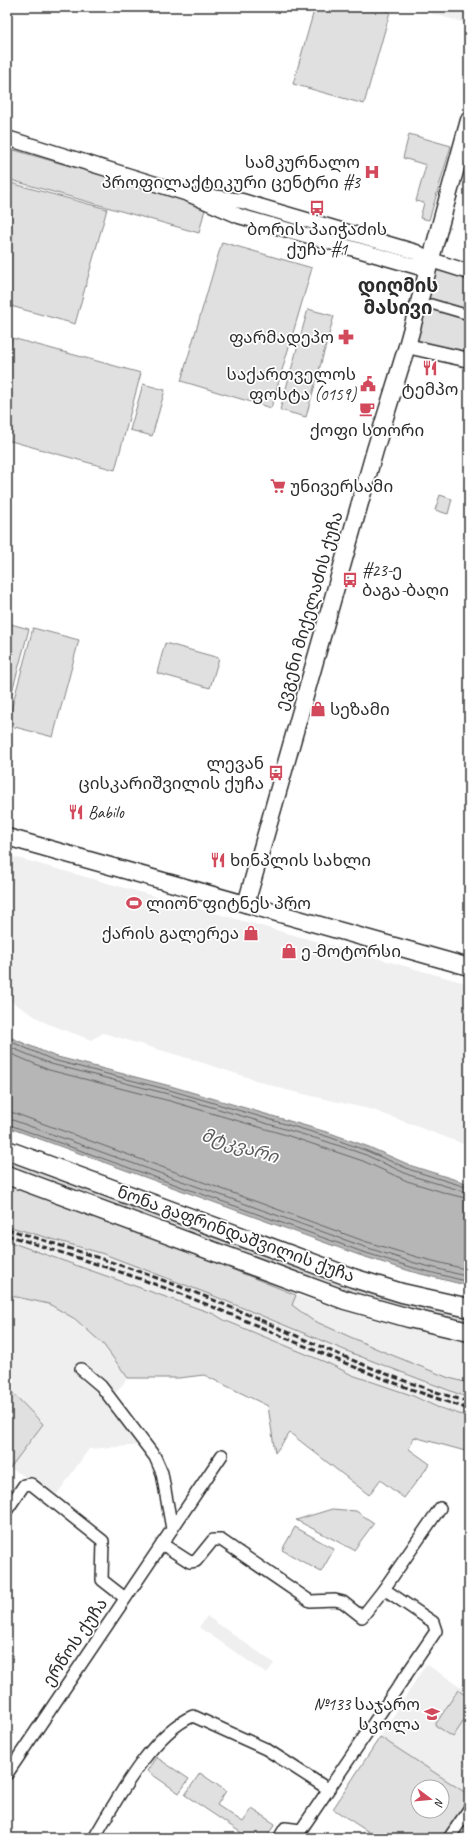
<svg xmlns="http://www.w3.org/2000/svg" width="476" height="1845" font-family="Caveat,'Noto Sans Georgian',sans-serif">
	<rect width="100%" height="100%" fill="#fff"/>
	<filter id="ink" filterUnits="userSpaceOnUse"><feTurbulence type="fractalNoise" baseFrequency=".025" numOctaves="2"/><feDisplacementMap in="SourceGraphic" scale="8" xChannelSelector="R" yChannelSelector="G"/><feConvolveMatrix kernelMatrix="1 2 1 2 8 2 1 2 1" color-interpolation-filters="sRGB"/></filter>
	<g filter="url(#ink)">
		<g fill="#efefef">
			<path d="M408,7H469V24Z"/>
			<path d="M7,855L469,984V1146L373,1110L286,1090L194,1060L103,1033L91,1040L46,1023L7,999Z"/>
			<path d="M7,1226L104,1254L214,1296L354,1354L469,1398V1417L437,1407L411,1395L352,1375L330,1364L224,1320L214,1314L7,1241Z"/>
			<path d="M296,1295L370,1319L469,1342V1383L449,1378L382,1351L312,1320L292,1305Z"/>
			<path d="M11,1296L49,1304L75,1319L103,1344L128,1378L113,1396L143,1445L89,1449L57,1494L10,1468L43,1424L10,1390L7,1349V1311Z"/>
			<path d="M207,1616L274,1663L267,1674L199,1627Z"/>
			<path d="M426,1664L469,1692V1795L380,1737Z"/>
		</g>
		<g fill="#e0e0e0" stroke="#868686" fill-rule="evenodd">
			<path d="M315,7H373L390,12L364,104L293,84Z"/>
			<path d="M409,134L451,146L429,220L420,218L424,203L416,201L426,165L403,158Z"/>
			<path d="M7,148L206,205L199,233L7,179Z"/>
			<path d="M7,182L107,209L75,324L7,305Z"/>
			<path d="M222,242L312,268L271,408L181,381Z"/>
			<path d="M435,270L469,280V358L415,343Z"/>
			<path d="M308,309L334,316L306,417L280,410Z"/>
			<path d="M12,338L141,373L115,470L7,440V357Z"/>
			<path d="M143,384L165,390L152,436L130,430Z"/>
			<path d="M440,495L452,499L448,514L435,510Z"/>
			<path d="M7,623L29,629L7,710Z"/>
			<path d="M33,628L79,640L53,737L7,725Z"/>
			<path d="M165,643L219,658L210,688L157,673Z"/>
			<path d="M7,1159L416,1305L469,1317V1323L429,1314L351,1292L7,1166Z"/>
			<path d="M7,1182L112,1221L296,1295L292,1305L312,1320L382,1351L449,1378L469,1383V1398L354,1354L214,1296L104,1254L7,1226Z"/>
			<path d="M10,1242L214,1314L224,1320L330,1364L352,1375L411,1395L437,1407L469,1417V1452L414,1437L409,1449L430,1464L404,1498L380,1480L369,1495L290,1433L275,1453L268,1406L204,1375L179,1378H128L103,1344L75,1319L49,1304L12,1296L7,1311V1251Z"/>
			<path d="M7,1349L10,1390L43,1424L10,1468L7,1465Z"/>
			<path d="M332,1509L356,1511L374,1523L354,1550L296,1520Z"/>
			<path d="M295,1527L334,1549L321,1572L282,1550Z"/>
			<path d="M458,1690L469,1698V1713L453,1737L435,1725Z"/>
			<path d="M380,1737L469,1795V1799L444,1838H378L333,1809ZM418,1787H442V1811H418Z"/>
			<path d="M156,1757L189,1779L179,1793L147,1771Z"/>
			<path d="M200,1773L226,1791L217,1805L243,1822L252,1809L275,1824L266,1838H249L185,1795Z"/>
		</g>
		<path fill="#b6b6b6" stroke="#7e7e7e" d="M7,1036L54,1056L174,1087L330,1133L369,1147L412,1166L469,1184V1286L413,1272L359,1255L7,1127Z"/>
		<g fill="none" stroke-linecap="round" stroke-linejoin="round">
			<g stroke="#636363" stroke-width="1">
				<path d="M7,1040L53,1060L173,1091L329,1137L367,1151L411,1170L469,1188"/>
				<path d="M7,1046L51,1064L172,1095L328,1142L366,1155L409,1175L469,1193"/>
				<path d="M7,1052L49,1070L170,1101L283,1134L363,1161L407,1181L449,1194L469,1199"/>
				<path d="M7,1112L14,1113L364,1241L417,1257L469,1270"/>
				<path d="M7,1118L362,1246L415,1263L469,1277"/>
				<path d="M7,1124L360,1251L414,1268L469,1282"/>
			</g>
			<defs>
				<path id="pedestrian" d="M431,304L469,315"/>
				<g id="minor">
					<path d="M81,1369L101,1386L155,1457L162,1473L172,1529"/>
					<path d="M7,1510L24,1485L31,1484L103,1541L102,1580L125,1598"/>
					<path d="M162,1544L190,1562L196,1561L213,1540H221L310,1601L335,1600L343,1602L362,1617L384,1589L440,1508"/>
					<path d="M7,1774L222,1455"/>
					<path d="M94,1838C116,1801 152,1733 193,1716L266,1749L328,1789"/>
					<path d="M279,1838L285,1828L301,1830L436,1631L433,1622L384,1589"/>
					<path d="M449,1838L469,1809"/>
				</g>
				<g id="tertiary">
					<path d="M7,138L188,194L239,216L428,270"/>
					<path d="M205,196L242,201L416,252L431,260L469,272"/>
					<path d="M407,346L469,360"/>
				</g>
				<g id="secondary">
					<path d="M7,837L469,967"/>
					<path d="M246,904L375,450L407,346L469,120"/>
				</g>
				<g id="primary">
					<path d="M7,1150L353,1278L402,1293L469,1308"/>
					<path d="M7,1175L345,1300L409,1318L469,1332"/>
				</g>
			</defs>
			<use href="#pedestrian" stroke="#2b2b2b" stroke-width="12"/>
			<use href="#minor" stroke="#2b2b2b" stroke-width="14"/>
			<use href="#tertiary" stroke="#2b2b2b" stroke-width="17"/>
			<use href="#secondary" stroke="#2b2b2b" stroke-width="19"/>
			<use href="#primary" stroke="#2b2b2b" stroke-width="21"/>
			<use href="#pedestrian" stroke="#fff" stroke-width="9"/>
			<use href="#minor" stroke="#fff" stroke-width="11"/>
			<use href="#tertiary" stroke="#fff" stroke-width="14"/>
			<use href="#secondary" stroke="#fff" stroke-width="16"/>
			<use href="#primary" stroke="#fff" stroke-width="18"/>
			<g stroke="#2b2b2b" stroke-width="3" stroke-dasharray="6 3" stroke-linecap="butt">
				<path d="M7,1229C69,1248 130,1267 191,1291C283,1327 373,1375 469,1402"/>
				<path d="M7,1235C68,1255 131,1274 191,1298C283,1335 373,1379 469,1409"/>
			</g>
		</g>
	</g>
	<defs>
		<symbol id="hospital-bare" viewBox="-9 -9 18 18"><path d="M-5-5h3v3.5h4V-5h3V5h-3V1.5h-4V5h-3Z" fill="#d1495b" stroke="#fff" stroke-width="2.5" paint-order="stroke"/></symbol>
		<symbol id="bus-bare" viewBox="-9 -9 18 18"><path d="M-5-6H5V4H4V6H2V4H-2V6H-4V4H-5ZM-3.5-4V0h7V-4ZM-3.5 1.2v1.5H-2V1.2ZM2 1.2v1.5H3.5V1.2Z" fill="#d1495b" stroke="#fff" stroke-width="2.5" paint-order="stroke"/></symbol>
		<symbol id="pharmacy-bare" viewBox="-9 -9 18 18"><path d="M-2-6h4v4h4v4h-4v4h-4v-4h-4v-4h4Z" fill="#d1495b" stroke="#fff" stroke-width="2.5" paint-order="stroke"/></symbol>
		<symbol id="restaurant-bare" viewBox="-9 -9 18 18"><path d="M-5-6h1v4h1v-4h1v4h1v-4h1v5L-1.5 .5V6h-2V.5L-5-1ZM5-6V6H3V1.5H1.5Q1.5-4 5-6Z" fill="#d1495b" stroke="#fff" stroke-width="2.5" paint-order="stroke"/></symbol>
		<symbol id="civic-bare" viewBox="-9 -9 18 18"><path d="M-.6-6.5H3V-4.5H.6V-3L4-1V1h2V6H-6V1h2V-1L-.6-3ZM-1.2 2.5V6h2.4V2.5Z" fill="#d1495b" stroke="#fff" stroke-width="2.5" paint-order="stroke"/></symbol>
		<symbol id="cafe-bare" viewBox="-9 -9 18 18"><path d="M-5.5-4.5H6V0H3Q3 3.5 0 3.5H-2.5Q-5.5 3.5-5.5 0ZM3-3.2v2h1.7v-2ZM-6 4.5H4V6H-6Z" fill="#d1495b" stroke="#fff" stroke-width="2.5" paint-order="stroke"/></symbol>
		<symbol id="supermarket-bare" viewBox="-9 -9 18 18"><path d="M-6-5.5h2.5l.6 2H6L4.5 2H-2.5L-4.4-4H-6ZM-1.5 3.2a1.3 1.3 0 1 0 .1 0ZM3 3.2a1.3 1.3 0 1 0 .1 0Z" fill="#d1495b" stroke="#fff" stroke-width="2.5" paint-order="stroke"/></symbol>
		<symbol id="shop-bare" viewBox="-9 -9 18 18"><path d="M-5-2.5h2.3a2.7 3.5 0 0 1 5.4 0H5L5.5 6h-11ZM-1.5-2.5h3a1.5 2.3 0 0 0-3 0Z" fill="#d1495b" stroke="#fff" stroke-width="2.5" paint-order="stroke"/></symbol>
		<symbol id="stadium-bare" viewBox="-9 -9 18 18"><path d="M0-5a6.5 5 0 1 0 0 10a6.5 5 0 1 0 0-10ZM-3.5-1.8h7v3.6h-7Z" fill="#d1495b" stroke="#fff" stroke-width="2.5" paint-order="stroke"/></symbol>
		<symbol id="school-bare" viewBox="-9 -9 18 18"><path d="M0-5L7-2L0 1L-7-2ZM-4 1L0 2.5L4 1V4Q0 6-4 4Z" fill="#d1495b" stroke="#fff" stroke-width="2.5" paint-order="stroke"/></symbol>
	</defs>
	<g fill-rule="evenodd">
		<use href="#hospital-bare" x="361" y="161" width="22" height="22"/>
		<use href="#bus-bare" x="306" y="197" width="22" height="22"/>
		<use href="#pharmacy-bare" x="335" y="326" width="22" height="22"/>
		<use href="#restaurant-bare" x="419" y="357" width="22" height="22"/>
		<use href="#civic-bare" x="357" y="373" width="22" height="22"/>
		<use href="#cafe-bare" x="356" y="398" width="22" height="22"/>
		<use href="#supermarket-bare" x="267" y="475" width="22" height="22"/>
		<use href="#bus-bare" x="339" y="569" width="22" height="22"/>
		<use href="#shop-bare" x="307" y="698" width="22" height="22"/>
		<use href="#bus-bare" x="265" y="762" width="22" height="22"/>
		<use href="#restaurant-bare" x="65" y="801" width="22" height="22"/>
		<use href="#restaurant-bare" x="207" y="849" width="22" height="22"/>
		<use href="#stadium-bare" x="123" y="892" width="22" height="22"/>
		<use href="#shop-bare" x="240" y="922" width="22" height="22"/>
		<use href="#shop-bare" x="278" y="940" width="22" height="22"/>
		<use href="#school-bare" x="421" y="1703" width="22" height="22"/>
	</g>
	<g text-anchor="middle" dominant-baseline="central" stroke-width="3.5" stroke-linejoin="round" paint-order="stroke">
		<g font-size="17" fill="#2b2b2b" stroke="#fff" text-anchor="start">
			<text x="360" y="162" text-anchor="end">სამკურნალო<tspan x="360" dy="20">პროფილაქტიკური ცენტრი #3</tspan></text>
			<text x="317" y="229" text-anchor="middle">ბორის პაიჭაძის<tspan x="317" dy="20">ქუჩა #1</tspan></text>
			<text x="334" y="337" text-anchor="end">ფარმადეპო</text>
			<text x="356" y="374" text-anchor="end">საქართველოს<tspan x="356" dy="20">ფოსტა (0159)</tspan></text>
			<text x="430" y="389" text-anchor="middle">ტემპო</text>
			<text x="367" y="430" text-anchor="middle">ქოფი სთორი</text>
			<text x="290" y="486">უნივერსამი</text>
			<text x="362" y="570">#23-ე<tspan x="362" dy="20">ბაგა-ბაღი</tspan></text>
			<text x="330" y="709">სეზამი</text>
			<text x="264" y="763" text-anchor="end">ლევან<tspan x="264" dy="20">ცისკარიშვილის ქუჩა</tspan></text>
			<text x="88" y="812">Babilo</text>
			<text x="230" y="860">ხინპლის სახლი</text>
			<text x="146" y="903">ლიონ ფიტნეს პრო</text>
			<text x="239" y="933" text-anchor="end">ქარის გალერეა</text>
			<text x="301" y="951">ე-მოტორსი</text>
			<text x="420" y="1704" text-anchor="end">№133 საჯარო<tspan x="420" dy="20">სკოლა</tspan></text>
		</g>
		<g font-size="17" fill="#2b2b2b" stroke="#fff">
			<text transform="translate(309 611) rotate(-74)">ევგენი მიქელაძის ქუჩა</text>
			<text transform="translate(236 1234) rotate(20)">ნონა გაფრინდაშვილის ქუჩა</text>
			<text transform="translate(75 1642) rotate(-56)">ერწოს ქუჩა</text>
		</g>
		<g font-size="18" font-style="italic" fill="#5c5c5c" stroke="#fff">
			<text transform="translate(240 1146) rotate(17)">მტკვარი</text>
		</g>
		<g font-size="19" font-weight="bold" fill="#2b2b2b" stroke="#fff">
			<text x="398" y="286">დიღმის<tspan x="398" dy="22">მასივი</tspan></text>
		</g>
	</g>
	<rect width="476" height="1845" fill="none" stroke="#fff" stroke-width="24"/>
	<rect x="12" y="12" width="452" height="1821" fill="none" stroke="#2b2b2b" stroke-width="1.5" filter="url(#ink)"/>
	<g transform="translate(430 1799) rotate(106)"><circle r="19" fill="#ffffff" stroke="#aaaaaa"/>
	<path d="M0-3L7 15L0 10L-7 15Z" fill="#d1495b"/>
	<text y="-6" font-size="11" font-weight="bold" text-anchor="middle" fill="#2b2b2b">N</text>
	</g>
</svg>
